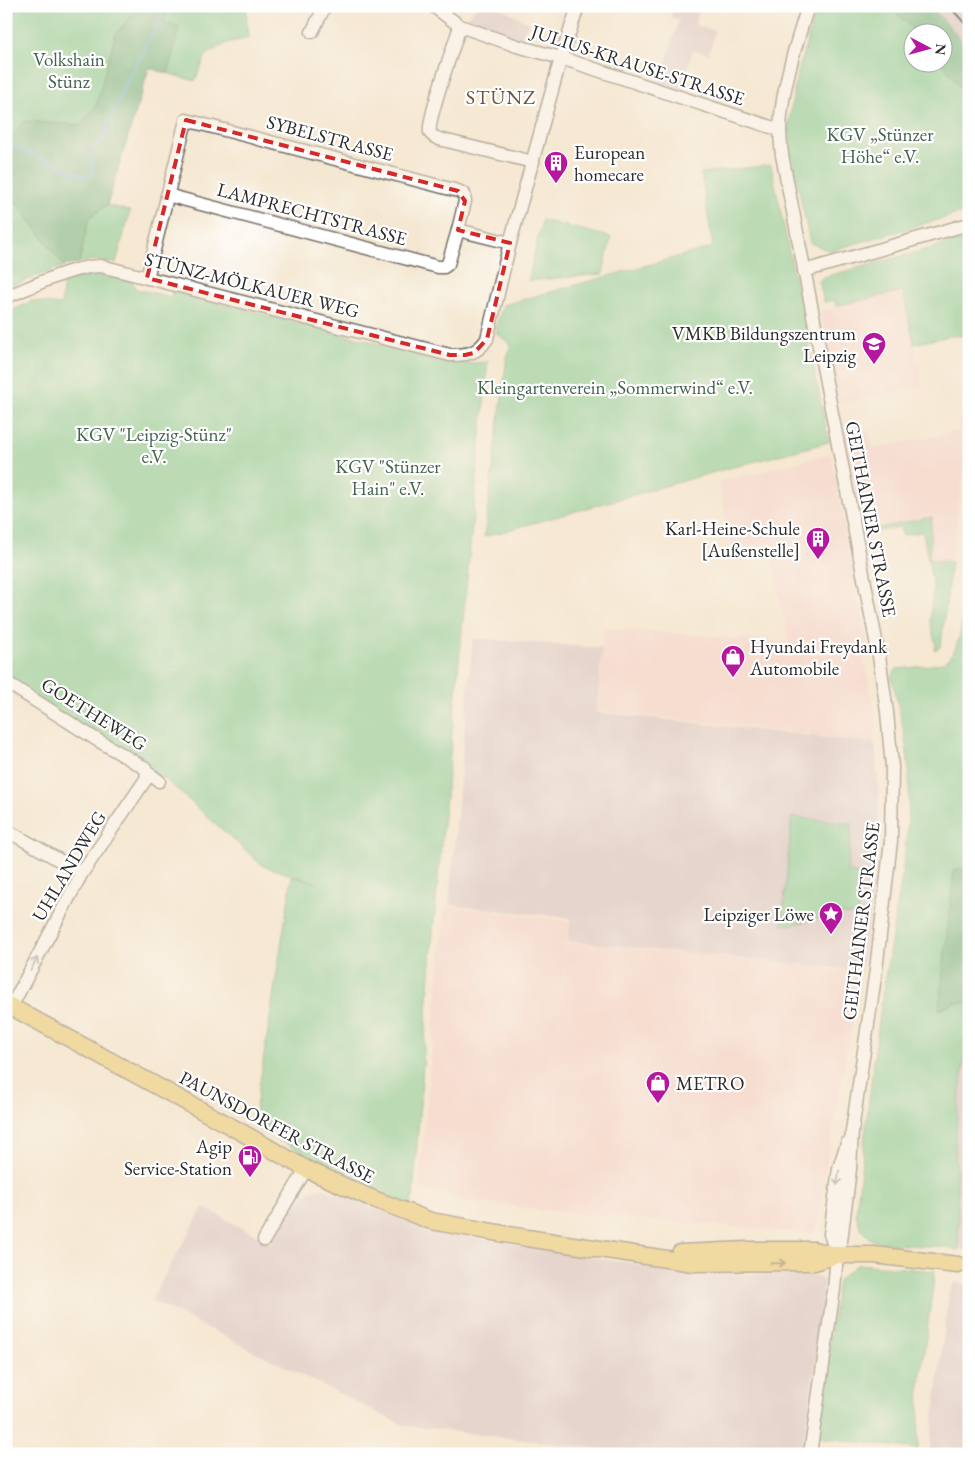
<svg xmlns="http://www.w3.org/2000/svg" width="975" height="1460" font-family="'EB Garamond',serif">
	<rect width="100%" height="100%" fill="#fff"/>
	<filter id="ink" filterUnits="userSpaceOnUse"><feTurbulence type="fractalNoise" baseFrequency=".02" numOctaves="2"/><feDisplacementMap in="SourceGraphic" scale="10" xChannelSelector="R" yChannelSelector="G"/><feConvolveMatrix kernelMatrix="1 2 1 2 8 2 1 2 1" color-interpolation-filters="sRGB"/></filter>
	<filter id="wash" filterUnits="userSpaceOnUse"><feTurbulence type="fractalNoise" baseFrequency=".0096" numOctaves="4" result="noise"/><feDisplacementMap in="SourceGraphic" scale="20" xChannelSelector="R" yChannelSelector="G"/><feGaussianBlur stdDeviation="1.12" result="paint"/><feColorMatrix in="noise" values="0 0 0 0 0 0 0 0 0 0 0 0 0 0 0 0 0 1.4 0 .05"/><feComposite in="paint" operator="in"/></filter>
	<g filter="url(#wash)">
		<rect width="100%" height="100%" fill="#f5e8d2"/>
		<g fill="#f7d0cf">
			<path d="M904,291L923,386L837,404L820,311Z"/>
			<path d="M968,417L969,432L951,562L929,559L932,518L863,531L843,435L868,430L873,449L959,430L957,421Z"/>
			<path d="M831,454L868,647L862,649L874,708L875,742L596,710L604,627L789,643L769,542L732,548L719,482Z"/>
			<path d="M445,906L569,921L553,1077L568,942L861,972L824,1179L818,1226L813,1234L539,1210L468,1201L419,1188Z"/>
		</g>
		<g fill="#d2bec5">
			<path d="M478,6H496L529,22L520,40L464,20Z"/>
			<path d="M674,6H700L695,25L715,31L709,54L693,50L681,90L659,83L679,20L671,17Z"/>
			<path d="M930,6H969V51L949,26Z"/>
			<path d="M473,638L602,648L596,712L875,743L878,784L879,829L866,947L861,971L568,941L570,918L449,905Z"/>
			<path d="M969,807V1251L947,1247Z"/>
			<path d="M322,1188L433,1230L693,1274H807L819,1277L823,1281L822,1318L802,1454H639L402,1425L151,1300L203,1207L271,1243L288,1214L309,1191Z"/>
			<path d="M955,1282L969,1284V1454H929L949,1291Z"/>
		</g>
		<g fill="#74cc92" stroke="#507c5e">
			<path d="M6,6H246L248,39L229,42L206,55L195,81L149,68L107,205L130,211L116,263L91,260L64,266L6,288Z"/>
			<path d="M817,6H889L915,32H912V62L942,63L955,80L969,101V211L830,251L810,243L791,152L789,122L796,79Z"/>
			<path d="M771,165L829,442L722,470L484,537L507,357L511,344L497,334L496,325L503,305L713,247L701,173Z"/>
			<path d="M542,220L611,237L603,274L528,281Z"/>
			<path d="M969,238V336H950L914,344L903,291L836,306L834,300L824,302L819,281L824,277Z"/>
			<path d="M89,275L110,276L132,282L134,284L136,289L171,297L172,291L448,361L465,363L488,362L434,920L413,1197L410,1206L367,1187L253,1126L292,876L317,883L263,866L165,779L6,680V314L31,301L61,305L64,279Z"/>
			<path d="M932,517L929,559L951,562L941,645L940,647L934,650L936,646L930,621L933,588L923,532L902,535L900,527L864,534L863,531Z"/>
			<path d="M969,560V807L966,870L954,869L940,1010L954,1003H969V1015L955,1136L959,1249L957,1250L947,1247C934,1246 921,1246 907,1245C881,1244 863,1245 856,1214C864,1142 872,1071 882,999C892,926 911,851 909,777C908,742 899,709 891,676L897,669C906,668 941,665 946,661C967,646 963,585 969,560Z"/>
			<path d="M792,817L852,824L847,872L861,874L858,915C848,915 839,913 829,915C813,919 799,925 782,925Z"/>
			<path d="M858,1264L935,1271L920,1383L918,1449L816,1437L838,1280Z"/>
		</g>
		<g fill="#5fb07c" stroke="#456e54">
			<path d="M139,6H169L163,23L179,27L168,73L149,68L107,205L89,218L79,263L64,266L6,189V140L25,121L81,125L96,106L115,35Z"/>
			<path d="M889,6H930L949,26L969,51V101L955,80L942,63V32H915Z"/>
			<path d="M969,807V1003H954L939,1010L954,869H966Z"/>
		</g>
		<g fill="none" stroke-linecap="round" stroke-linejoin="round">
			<path stroke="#5fb1da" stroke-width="2.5" d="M6,143L84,176H91L93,170L90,154L103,137L124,87L161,17L165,6"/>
		</g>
	</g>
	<g filter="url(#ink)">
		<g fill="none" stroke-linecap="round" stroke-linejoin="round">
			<defs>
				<g id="minor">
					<path d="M433,6L460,26L517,46L561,58L780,130"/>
					<path d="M808,6C796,45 782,86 780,128C780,137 781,146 782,155L879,656L887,712L892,767L891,841L876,970L852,1131L850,1169L841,1241L837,1255L834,1289L810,1454"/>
					<path d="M460,26C455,43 427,119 430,132C431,136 435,137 439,139L533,162"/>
					<path d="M312,32L325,6"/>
					<path d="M167,195L438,267H444L448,264L458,230"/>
					<path d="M804,271L969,224"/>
					<path d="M147,278L186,120L458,191L464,194L465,201L458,230L510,243"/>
					<path d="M6,297C34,286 72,266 101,266L450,355C467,355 477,354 487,339L510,243L559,65L578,6"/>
					<path d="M6,682L94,738L145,768L147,772L159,781"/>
					<path d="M6,830L82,873"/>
					<path d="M11,1007L82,873L146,779L147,772"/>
					<path d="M264,1240L306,1169"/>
					<path d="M837,1255L830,1234L839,1168L847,1143"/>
				</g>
				<g id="major">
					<path d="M6,1004L243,1133L306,1169L371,1198L431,1221L527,1238L693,1263L815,1262L837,1255"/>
					<path d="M680,1253L746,1250H814L837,1255H874L958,1265"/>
				</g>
			</defs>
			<use href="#minor" stroke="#726d65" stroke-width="15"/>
			<use href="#major" stroke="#726d65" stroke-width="19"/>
			<use href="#minor" stroke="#fff" stroke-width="12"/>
			<use href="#major" stroke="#eac769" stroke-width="16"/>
			<path stroke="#2b2b2b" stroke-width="2.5" d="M949,6L969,28"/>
		</g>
		<defs><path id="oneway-shaft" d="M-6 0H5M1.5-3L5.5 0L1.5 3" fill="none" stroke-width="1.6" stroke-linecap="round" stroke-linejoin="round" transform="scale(1.25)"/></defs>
		<g stroke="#a0a0a0">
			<use href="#oneway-shaft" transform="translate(34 964) rotate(-62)"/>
			<use href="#oneway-shaft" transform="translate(838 1178) rotate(98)"/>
		</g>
		<use stroke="#8a794a" href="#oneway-shaft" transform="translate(778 1263) rotate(-1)"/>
	</g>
	<path d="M0 0H975V1460H0ZM186,120L458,191L465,201L458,230L510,243L487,339L474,353L465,355H450L147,278Z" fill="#f5e8d2" fill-opacity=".55" fill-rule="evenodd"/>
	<path fill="none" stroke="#d62828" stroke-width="4" stroke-dasharray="10 6" stroke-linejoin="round" d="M186,120L458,191L465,201L458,230L510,243L487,339L474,353L465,355H450L147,278Z"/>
	<defs>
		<symbol id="building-pin" viewBox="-11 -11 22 30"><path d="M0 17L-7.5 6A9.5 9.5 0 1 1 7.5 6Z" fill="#b5179e" stroke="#fff"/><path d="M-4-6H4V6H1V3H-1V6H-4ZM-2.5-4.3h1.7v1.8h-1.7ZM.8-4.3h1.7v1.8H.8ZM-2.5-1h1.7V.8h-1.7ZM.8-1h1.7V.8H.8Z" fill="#fff"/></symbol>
		<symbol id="school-pin" viewBox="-11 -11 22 30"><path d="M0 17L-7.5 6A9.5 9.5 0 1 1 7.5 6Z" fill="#b5179e" stroke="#fff"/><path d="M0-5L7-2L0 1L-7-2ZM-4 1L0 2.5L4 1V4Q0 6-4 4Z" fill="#fff"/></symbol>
		<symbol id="shop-pin" viewBox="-11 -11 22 30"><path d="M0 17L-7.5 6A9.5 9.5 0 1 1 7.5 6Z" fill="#b5179e" stroke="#fff"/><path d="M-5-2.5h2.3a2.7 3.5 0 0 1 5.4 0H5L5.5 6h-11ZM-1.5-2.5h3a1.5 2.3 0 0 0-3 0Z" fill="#fff"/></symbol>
		<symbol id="sight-pin" viewBox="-11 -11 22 30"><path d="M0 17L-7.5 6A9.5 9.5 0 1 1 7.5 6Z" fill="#b5179e" stroke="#fff"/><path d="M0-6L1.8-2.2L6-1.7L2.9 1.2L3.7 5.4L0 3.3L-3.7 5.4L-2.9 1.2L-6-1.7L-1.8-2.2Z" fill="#fff"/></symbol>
		<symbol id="fuel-pin" viewBox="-11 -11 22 30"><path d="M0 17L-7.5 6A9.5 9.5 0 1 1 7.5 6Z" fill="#b5179e" stroke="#fff"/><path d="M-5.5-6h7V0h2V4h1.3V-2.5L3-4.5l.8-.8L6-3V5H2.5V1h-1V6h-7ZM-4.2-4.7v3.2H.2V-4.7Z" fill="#fff"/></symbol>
	</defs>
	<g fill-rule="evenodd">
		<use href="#building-pin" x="542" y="149" width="28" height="38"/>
		<use href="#school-pin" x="860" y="330" width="28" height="38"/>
		<use href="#building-pin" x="804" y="525" width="28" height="38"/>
		<use href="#shop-pin" x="719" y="643" width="28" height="38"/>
		<use href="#sight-pin" x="817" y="900" width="28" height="38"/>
		<use href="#shop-pin" x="644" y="1069" width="28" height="38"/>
		<use href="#fuel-pin" x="236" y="1143" width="28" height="38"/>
	</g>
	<g text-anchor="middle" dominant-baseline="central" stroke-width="4.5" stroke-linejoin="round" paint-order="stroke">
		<g font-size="19" fill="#45634f" stroke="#fff">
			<text x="69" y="59">Volkshain<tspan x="69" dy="22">Stünz</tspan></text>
			<text x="880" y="134">KGV „Stünzer<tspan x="880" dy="22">Höhe“ e.V.</tspan></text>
			<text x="615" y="387">Kleingartenverein „Sommerwind“ e.V.</text>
			<text x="154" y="434">KGV "Leipzig-Stünz"<tspan x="154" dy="22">e.V.</tspan></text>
			<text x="388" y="466">KGV "Stünzer<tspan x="388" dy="22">Hain" e.V.</tspan></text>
		</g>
		<g font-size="19" fill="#2b2b2b" stroke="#fff">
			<text transform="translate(638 65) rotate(18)">JULIUS-KRAUSE-STRASSE</text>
			<text transform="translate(330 138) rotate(15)">SYBELSTRASSE</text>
			<text transform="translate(312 214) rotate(15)">LAMPRECHTSTRASSE</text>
			<text transform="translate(252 285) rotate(14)">STÜNZ-MÖLKAUER WEG</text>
			<text transform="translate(871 519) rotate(79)">GEITHAINER STRASSE</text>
			<text transform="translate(94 714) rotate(32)">GOETHEWEG</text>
			<text transform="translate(69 866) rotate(-59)">UHLANDWEG</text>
			<text transform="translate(861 921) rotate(-83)">GEITHAINER STRASSE</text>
			<text transform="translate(277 1127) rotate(28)">PAUNSDORFER STRASSE</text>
		</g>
		<g font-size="19" fill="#2b2b2b" stroke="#fff" text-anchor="end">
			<text x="574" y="152" text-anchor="start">European<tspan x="574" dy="22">homecare</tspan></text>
			<text x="856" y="333">VMKB Bildungszentrum<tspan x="856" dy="22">Leipzig</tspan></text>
			<text x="800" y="528">Karl-Heine-Schule<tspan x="800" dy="22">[Außenstelle]</tspan></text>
			<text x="750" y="646" text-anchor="start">Hyundai Freydank<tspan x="750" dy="22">Automobile</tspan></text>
			<text x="814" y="914">Leipziger Löwe</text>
			<text x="676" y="1083" text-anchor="start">METRO</text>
			<text x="232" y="1146">Agip<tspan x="232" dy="22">Service-Station</tspan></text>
		</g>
		<g font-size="20" letter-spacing="1" fill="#6d5442" stroke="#fff">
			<text x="501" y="97">STÜNZ</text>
		</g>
	</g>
	<rect width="975" height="1460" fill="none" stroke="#fff" stroke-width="25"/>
	<g transform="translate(928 48) rotate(96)"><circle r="24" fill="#ffffff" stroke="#aaaaaa"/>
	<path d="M0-4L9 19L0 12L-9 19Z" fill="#b5179e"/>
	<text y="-8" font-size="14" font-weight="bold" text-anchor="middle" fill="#2b2b2b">N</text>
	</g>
</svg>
